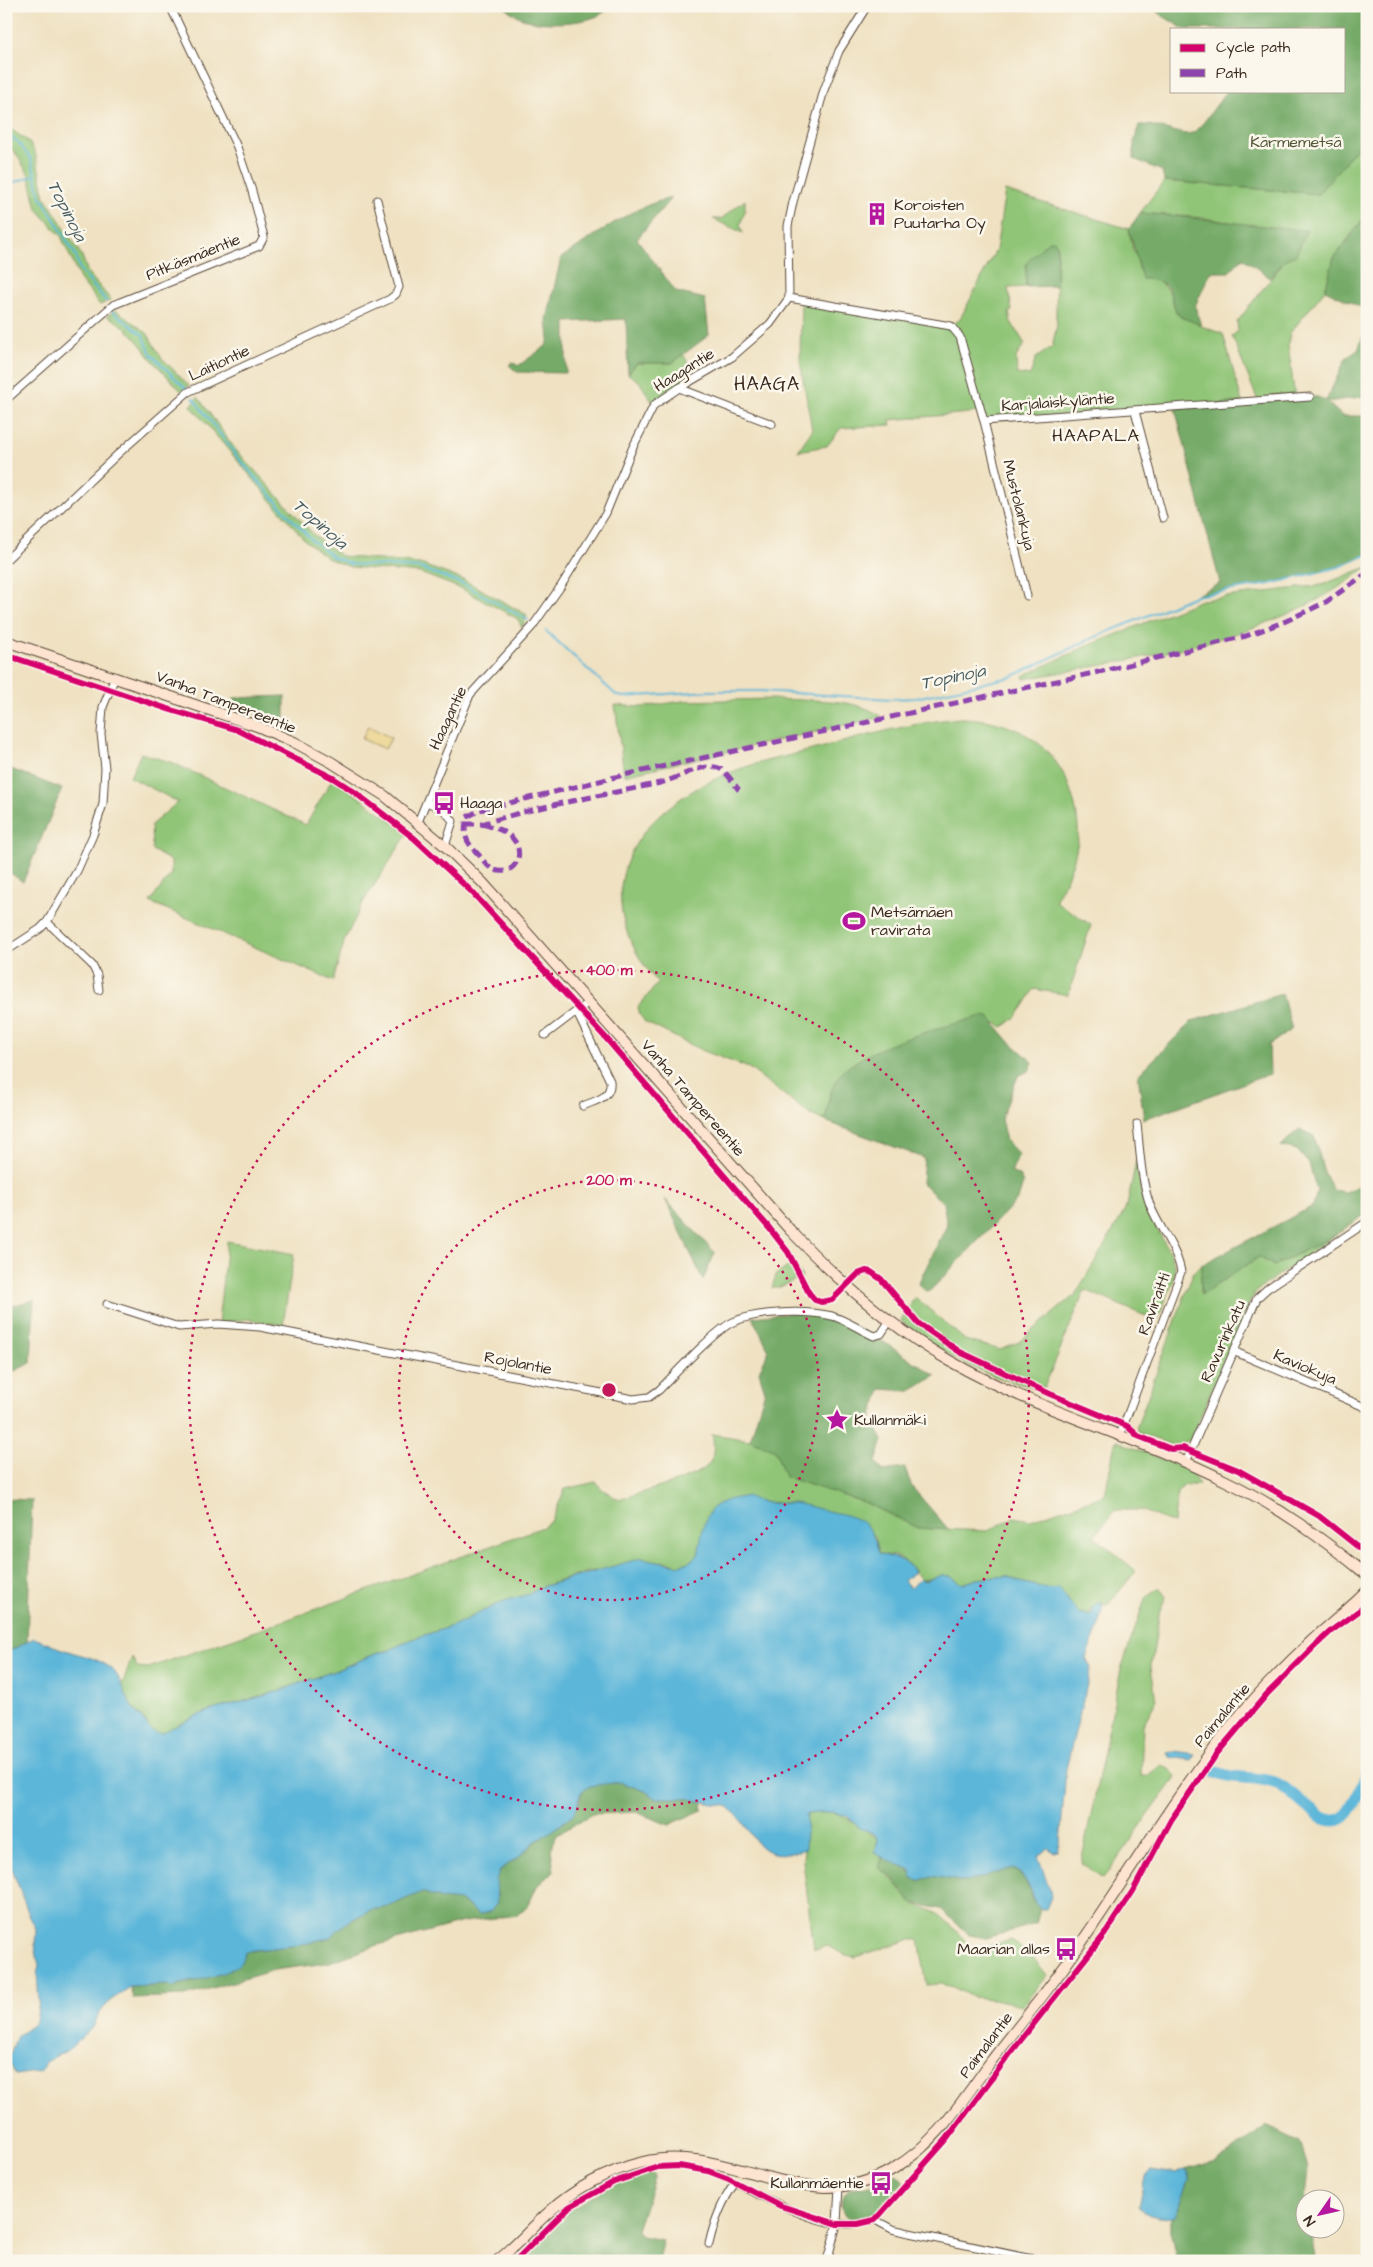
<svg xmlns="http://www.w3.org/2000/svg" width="1373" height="2267" font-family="'Architects Daughter',sans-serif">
	<rect width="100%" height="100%" fill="#fbf7ec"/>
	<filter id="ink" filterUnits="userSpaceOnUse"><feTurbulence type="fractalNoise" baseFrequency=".02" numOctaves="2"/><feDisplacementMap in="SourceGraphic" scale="10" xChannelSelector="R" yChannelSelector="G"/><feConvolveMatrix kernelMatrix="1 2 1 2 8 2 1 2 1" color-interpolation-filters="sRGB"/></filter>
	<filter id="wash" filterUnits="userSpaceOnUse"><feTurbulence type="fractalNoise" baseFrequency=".0096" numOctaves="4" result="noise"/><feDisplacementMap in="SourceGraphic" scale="20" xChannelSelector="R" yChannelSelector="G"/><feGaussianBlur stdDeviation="1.12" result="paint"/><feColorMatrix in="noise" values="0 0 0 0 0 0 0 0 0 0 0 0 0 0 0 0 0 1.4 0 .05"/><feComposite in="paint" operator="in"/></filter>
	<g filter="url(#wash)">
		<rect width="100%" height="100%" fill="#efe1c1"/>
		<g fill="#90c577" stroke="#66784a" fill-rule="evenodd">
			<path d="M6,126L28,141L35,152L45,197L82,256L88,273L111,300L100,305L80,279L61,236L37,209L29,175L15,152L6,145Z"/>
			<path d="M1365,136H1367V214L1334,258L1325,290L1290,333L1288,344L1295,398L1258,401L1232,336L1238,331L1237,322L1286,259L1246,225L1204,218L1140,213L1164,181L1318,194Z"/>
			<path d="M1005,191L1129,229L1133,251L1171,294L1176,313L1182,318L1192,320L1201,326L1223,334L1242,402L984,421L981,412L890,420L891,425L841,428L827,446L798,451L812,430L800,361L801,300L951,326L960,319L996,250ZM1057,245L1056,316L1057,325L1052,347L1036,358L1030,376L1017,374L1016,357L1025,344L1011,322L1009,312L1012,311L1008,288L1026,287V263Z"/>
			<path d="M745,200V211L740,225L743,233L713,219H721Z"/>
			<path d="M116,310L147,333L161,357L189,386L181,391C171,379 158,368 149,356C137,340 126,325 107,316Z"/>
			<path d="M683,354L697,377L654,405L639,381L628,374L637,363H672Z"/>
			<path d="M198,397L235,449L314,535L341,556L420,564L464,580L527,615L522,628L518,619L462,589L420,573L350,567L327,558L305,540L191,406Z"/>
			<path d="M1367,567C1278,640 1135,659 1024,679L1023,676L1078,650L1201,600L1322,585Z"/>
			<path d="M770,699C803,701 855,696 882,717L624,775L615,705L642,707L683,701Z"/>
			<path d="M961,718C1017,719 1060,746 1074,802C1078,818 1080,835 1076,851C1072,869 1064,885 1055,901L1091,925L1068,995L1034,989C1025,1004 1018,1019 1002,1027L996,1023L830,1095L825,1121L809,1114L749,1068L701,1050L645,1022L640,1015L638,1007L658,983C581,893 632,812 729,773C758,761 794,755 824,747C869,735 914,722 961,718Z"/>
			<path d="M141,753L173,763L306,825L333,778L408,833L364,901L345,939L333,981L150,902L171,874V861L152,850L151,825L178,802L130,777Z"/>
			<path d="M1136,1161L1143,1203L1171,1255L1175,1268L1173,1282L1157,1321L1085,1290L1044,1388C988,1381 945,1356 901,1321L915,1297L965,1340L1000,1350L1019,1342L1075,1295L1123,1214L1128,1201Z"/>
			<path d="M1337,1234L1259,1289L1251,1299L1190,1440L1175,1446L1140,1434L1136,1429L1193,1273L1201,1265V1295L1259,1257L1274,1266Z"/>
			<path d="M227,1241L294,1254L283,1325L248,1319L218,1324Z"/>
			<path d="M794,1263L802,1277L778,1288H772L776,1275Z"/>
			<path d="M712,1434L750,1440L775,1449L866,1503L919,1528L988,1531L1014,1517L1031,1520L1105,1495L1114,1448L1117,1441L1181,1467L1192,1474L1199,1485H1184L1177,1493L1174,1523L1140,1510H1116L1094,1536L1136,1571L1107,1606L1100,1602L1087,1615L1078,1613L1059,1588L1050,1589L1020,1582L1007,1576L977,1579L962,1584L949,1575L922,1580C914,1572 909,1562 898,1557C892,1555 885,1556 879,1553L875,1536L793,1503L755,1502L704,1526L698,1555L689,1562L679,1565L666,1561L588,1572L541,1587L529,1594L504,1601L455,1625L410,1640L388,1651L380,1652L337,1670L267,1695L208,1711L161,1733H153L148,1729L146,1722L130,1704L122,1685L132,1657L137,1667L148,1668L261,1629L543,1527L552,1520L565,1489L596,1482L602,1489L619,1500C638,1493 699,1478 709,1464C715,1456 714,1442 712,1434Z"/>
			<path d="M1159,1587L1166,1597L1160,1610L1151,1666L1156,1701L1143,1725L1141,1776H1147L1161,1765L1169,1769L1176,1776C1170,1788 1163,1795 1156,1805C1137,1829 1123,1855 1103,1878L1081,1863L1121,1669L1145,1599Z"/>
			<path d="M832,1812C847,1816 848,1819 860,1828C867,1833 872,1833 878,1839L875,1852L882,1858L880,1868C893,1877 899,1890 911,1902C915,1906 933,1909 942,1917C954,1927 962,1939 975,1949L1011,1940L1034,1959L1047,1975L1023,2005L993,1999L972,1997L953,1987L940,1984L927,1985L919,1940H908L856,1957L846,1955L828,1946L814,1949L803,1861L807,1814Z"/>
		</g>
		<g fill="#74aa68" stroke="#586a43">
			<path d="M503,6H609C602,24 548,25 531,21C520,18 512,13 503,6Z"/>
			<path d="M1153,6H1367V136L1318,194L1164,181L1162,171L1134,159V142L1139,125H1149L1185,134L1193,133L1204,122L1227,91H1344V29H1184L1158,13Z"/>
			<path d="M671,198L637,239L676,292L705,299L709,335L672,363H637L628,374L626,319L566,322V373L517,372L509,365L513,362L518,366L546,346L549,339L547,319L561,258C595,236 630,207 671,198Z"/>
			<path d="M1140,213C1196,217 1251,226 1307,230L1296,255L1286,259L1270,278L1243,258L1229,272H1211L1195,306L1201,326C1194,321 1181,319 1177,313C1174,309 1174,302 1172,298C1168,282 1157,279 1142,279L1129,229Z"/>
			<path d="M1367,214V310L1325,290L1334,258Z"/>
			<path d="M1054,240L1057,245L1056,286L1026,287V263L1047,242Z"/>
			<path d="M1367,324V396L1327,402L1342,416H1367V555L1339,567L1270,584L1195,596L1220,583L1175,408L1310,397H1318L1326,401L1346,358L1358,350Z"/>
			<path d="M285,696V725L233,704L234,698Z"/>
			<path d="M6,767L62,789L23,882L6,870Z"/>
			<path d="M1282,994L1292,1029L1269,1045L1270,1074L1144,1119L1138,1075L1192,1021Z"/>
			<path d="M981,1016L989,1017L1009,1041L1033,1062L1029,1071L1018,1076L1001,1119L1006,1141L1019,1154L1011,1172L1019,1176L1023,1183L1018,1199L928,1293L918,1284L947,1225L943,1203L922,1183L924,1158L825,1121C828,1107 829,1092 836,1080C857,1047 943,1028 981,1016Z"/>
			<path d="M1299,1129L1314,1136L1324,1172L1333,1190L1346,1192L1367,1181V1213L1337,1234L1274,1266L1259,1257L1201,1295V1265L1313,1206L1317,1191L1309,1164L1297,1150L1281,1146Z"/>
			<path d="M665,1199L715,1253L703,1280Z"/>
			<path d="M34,1300L31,1363L6,1375V1307Z"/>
			<path d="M799,1312L833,1317L874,1336L936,1376L908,1391L881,1389L871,1419L883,1440L876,1462L883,1471L905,1468L912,1487L949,1530L919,1528L866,1503L785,1477L775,1450L750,1440L765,1391L759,1372L769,1350L752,1317Z"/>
			<path d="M6,1499L32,1500L27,1642L6,1653Z"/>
			<path d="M620,1782L645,1791L656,1798H685L703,1802L702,1810L669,1825L636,1812L592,1814L557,1835L551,1849L554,1871L537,1886L529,1904L518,1915L463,1922L378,1945L327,1963L274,1970L185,1996L133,1998L130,1987L167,1985L174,1987L181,1982L189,1983L215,1975L241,1962L246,1951L301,1945L330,1937L346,1923L370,1910L387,1907L422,1892L442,1899L460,1901L469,1906L478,1915L498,1897C496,1891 494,1885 496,1878C499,1868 510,1864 518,1858C525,1853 529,1846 535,1842C548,1832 565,1824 575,1811C582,1803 577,1792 589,1786C598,1783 611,1783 620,1782Z"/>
			<path d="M882,1858C899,1862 909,1867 918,1881L931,1876L966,1882L1013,1868C1029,1877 1029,1897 1040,1909L1036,1924L986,1938L969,1935L941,1909L912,1903L891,1876L879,1868Z"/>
			<path d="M1265,2126L1300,2142L1308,2168L1305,2199L1306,2230H1310L1316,2261H1278L1274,2255L1245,2261H1177L1171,2235V2218L1175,2216L1189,2181V2173L1185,2170L1216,2161L1236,2149Z"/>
			<path d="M648,2171L655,2175L637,2230L641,2236L663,2240L658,2259L647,2261H518L570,2209L614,2184Z"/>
			<path d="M896,2173L904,2182L876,2214L855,2221C849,2220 845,2218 843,2212C835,2183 863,2189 879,2183C886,2181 891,2177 896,2173Z"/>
		</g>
		<path fill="#eeda9e" stroke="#94825e" d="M368,726L391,738L385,749L362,739Z"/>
		<g fill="#5bb6d9" stroke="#4b707c">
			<path d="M747,1496C761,1505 776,1503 792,1503C802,1504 813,1507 823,1510C855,1517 870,1517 879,1553C894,1560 903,1555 914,1572L904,1581L911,1588L920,1579L925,1581C945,1574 944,1572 963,1584L977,1579L1007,1576L1020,1582L1050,1589L1059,1588L1078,1613L1087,1615L1092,1613L1094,1607L1100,1602L1103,1605L1097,1631L1086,1658L1091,1668L1066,1769L1060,1844L1058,1851L1054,1852L1048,1848L1038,1856L1050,1890L1051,1897L1046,1909H1040L1038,1907C1031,1893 1027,1875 1013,1868L966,1882L931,1876L918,1881L911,1877V1870C899,1864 885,1861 875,1852L878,1839L873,1833L862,1830L847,1816L832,1812L807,1814L805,1849C752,1867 758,1830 726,1805L713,1804L685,1798H656L645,1791L620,1782L590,1786L582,1791L579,1797L578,1806L574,1813L558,1827L533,1843L519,1857L501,1869L496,1879L497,1903L491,1911L478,1915L469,1906L460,1901L442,1899L422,1892L387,1907L370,1910L346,1923L330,1937L301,1945L246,1951C244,1954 243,1959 241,1962C234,1972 201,1980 189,1982C182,1984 180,1983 174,1987L167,1985L130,1987L110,2001L98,2015L94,2026L68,2050L45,2062L41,2071L16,2075L9,2063V2057L17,2036L33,2025L36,2020L39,2002L37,1973L39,1967L35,1944L36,1929L29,1915L6,1852V1653L34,1638C47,1643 60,1649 74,1653C86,1656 101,1660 112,1669C121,1678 124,1692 130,1703C133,1710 140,1715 144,1721C150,1729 150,1732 161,1733L208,1711L267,1695L337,1670L380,1652L388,1651L410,1640L455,1625L504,1601L529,1594L541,1587L642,1558L679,1565L689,1562L698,1555C702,1538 702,1511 720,1503C728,1499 738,1498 747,1496Z"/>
			<path d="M1173,1751L1195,1754L1191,1760L1169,1757L1167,1752Z"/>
			<path d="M1151,2170L1176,2174L1185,2170L1189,2173V2181L1175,2216C1165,2220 1144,2216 1138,2206L1145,2177Z"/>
		</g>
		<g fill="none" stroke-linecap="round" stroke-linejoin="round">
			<g stroke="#5bb6d9" stroke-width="2">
				<path d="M6,134L18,142L31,159L40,195L76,256L80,270L106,301"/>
				<path d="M6,189L12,183L33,176"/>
				<path d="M112,311L143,335L151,354L186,389"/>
				<path d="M193,398L239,459L291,518L312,540L333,557L351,564L420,568L463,584L528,620"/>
				<path d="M546,631L616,695L623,697L709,691H760L891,699L916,698L1011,677L1086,641L1195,596L1270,584L1339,567L1367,555"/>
			</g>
			<path stroke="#5bb6d9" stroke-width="12" d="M1213,1770C1231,1781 1256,1775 1276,1783C1297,1791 1327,1840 1349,1812C1357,1801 1362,1785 1367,1773"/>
		</g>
	</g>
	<g filter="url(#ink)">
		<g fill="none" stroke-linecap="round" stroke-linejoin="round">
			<defs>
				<g id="street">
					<path d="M789,298L951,326L960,337L984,421L1310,397"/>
					<path d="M679,388L772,424"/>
					<path d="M6,400L113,305L259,246L264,237L252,191L237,147L170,6"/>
					<path d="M1135,411L1163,518"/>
					<path d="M984,421L1027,596"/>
					<path d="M6,560L118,454L188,392L390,299L396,294L399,287L377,200"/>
					<path d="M427,802L444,810L453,821L445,846"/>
					<path d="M418,822L470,695L532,627L561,586L606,513L632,449L654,405L679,388L732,357L770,324L789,298L788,226L793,202L824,90L839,51L867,6"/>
					<path d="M47,922L92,965L97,975L99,990"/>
					<path d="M6,951L40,929L47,922L77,871L93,835L103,804L105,768L101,734L103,707L115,677"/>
					<path d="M545,1035L578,1010"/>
					<path d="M583,1106C596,1100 612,1098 610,1081L577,1013L588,1001"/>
					<path d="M107,1304L179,1327L218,1324L260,1327L633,1399L649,1397L659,1390C676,1373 714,1331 733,1322C756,1311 807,1310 832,1316C846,1320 860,1330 874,1336L881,1334L889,1322"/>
					<path d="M1233,1351L1367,1408"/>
					<path d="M1120,1435L1181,1272C1177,1248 1159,1228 1150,1205C1141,1180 1140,1151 1137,1124"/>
					<path d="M1186,1462L1257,1298L1268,1288L1367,1222"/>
					<path d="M709,2244C714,2222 722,2201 735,2183C763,2197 814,2224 845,2224C855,2225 865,2222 875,2220L892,2229L909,2233L1042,2261"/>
					<path d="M827,2261L837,2224L839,2186"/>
				</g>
				<g id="secondary">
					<path d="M6,641L257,726L294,742L331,762L385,796L445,846L483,883L790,1230C838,1281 889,1326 950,1361C1037,1411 1137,1436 1226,1481C1278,1506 1323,1539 1367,1575"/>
					<path d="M497,2261C516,2246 531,2228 549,2212C574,2189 609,2170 643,2162C728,2141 807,2221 893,2169C938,2142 961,2102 992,2060C1016,2029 1042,1998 1065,1966C1116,1895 1160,1819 1213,1749C1244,1707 1280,1670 1318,1635C1334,1621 1351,1607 1367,1591"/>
				</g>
			</defs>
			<use href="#street" stroke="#564536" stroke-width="9"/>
			<use href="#secondary" stroke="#564536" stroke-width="12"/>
			<use href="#street" stroke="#fff" stroke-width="7"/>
			<use href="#secondary" stroke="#fde4d1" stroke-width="10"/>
			<g stroke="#8e44ad" stroke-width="5" stroke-dasharray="10 5" stroke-linecap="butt">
				<path d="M465,824H482C540,805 601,796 660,783C674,780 701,764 715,767C725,768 733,783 739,790"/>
				<path d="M482,824C492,827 506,830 513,839C527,855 513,879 492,869C487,866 483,860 479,855C465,841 463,836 467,817L480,810L624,775L1103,671L1246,636L1286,621L1326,602L1367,573"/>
			</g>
			<defs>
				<g id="cycleway">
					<path d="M6,655L171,710L238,730L333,778L353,791L414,838L471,891L605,1037L770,1229L788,1252L809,1293L815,1300L821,1302L832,1300L858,1274L866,1271L871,1272L881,1279L919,1324L960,1352L1050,1394L1127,1426L1138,1436L1171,1449L1183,1448L1238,1470L1319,1516L1367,1554"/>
					<path d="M515,2261L569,2207L614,2182L658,2167L679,2166L708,2171L729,2179L781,2206L837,2224H858L875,2220L946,2140L1009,2055L1104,1935L1133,1891L1171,1820L1218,1752L1267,1694L1317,1644L1331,1631L1367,1605"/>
				</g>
			</defs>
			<use href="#cycleway" stroke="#fbf7ec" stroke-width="9"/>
			<use href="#cycleway" stroke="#d6006c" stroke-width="6"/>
		</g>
	</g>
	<g fill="none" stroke="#c2185b" stroke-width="2.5" stroke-dasharray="2.5 5">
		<circle cx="609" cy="1390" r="210"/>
		<circle cx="609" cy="1390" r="420"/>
	</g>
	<defs>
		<symbol id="building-bare" viewBox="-9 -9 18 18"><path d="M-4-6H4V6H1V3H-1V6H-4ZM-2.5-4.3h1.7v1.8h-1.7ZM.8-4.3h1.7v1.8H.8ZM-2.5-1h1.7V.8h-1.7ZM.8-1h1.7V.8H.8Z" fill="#b5179e" stroke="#fbf7ec" stroke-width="2.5" paint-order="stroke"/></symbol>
		<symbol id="bus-bare" viewBox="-9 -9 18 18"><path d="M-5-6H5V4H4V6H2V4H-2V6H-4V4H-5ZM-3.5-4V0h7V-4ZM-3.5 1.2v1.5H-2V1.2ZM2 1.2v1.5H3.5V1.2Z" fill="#b5179e" stroke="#fbf7ec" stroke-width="2.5" paint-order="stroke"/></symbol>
		<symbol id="stadium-bare" viewBox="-9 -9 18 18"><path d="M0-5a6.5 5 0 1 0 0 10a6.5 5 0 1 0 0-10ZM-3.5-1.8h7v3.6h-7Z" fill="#b5179e" stroke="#fbf7ec" stroke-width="2.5" paint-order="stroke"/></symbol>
		<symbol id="sight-bare" viewBox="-9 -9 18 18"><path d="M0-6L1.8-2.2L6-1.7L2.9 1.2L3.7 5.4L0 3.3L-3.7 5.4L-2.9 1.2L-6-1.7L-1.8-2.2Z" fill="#b5179e" stroke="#fbf7ec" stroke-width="2.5" paint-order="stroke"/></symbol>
	</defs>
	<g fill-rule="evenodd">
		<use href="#building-bare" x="861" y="198" width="32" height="32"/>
		<use href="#bus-bare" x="428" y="787" width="32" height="32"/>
		<use href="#stadium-bare" x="838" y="905" width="32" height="32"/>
		<use href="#sight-bare" x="821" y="1404" width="32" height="32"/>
		<use href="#bus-bare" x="1050" y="1933" width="32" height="32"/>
		<use href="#bus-bare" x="865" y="2167" width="32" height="32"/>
	</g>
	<g text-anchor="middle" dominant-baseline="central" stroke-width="5" stroke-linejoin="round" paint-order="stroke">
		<g font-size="16" fill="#545839" stroke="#fbf7ec">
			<text x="1296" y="142">Kärmemetsä</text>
		</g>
		<g font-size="16" fill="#3b2a1e" stroke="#fbf7ec" text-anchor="start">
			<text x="894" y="205">Koroisten<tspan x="894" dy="18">Puutarha Oy</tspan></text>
			<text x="460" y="803">Haaga</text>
			<text x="871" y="912">Metsämäen<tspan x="871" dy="18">ravirata</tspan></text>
			<text x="854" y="1420">Kullanmäki</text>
			<text x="1050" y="1949" text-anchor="end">Maarian allas</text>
			<text x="864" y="2183" text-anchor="end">Kullanmäentie</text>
		</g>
		<g font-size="16" fill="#3b2a1e" stroke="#fbf7ec">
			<text transform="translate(193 257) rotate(-22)">Pitkäsmäentie</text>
			<text transform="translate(219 363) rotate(-25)">Laitiontie</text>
			<text transform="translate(684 370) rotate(-32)">Haagantie</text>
			<text transform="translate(1058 402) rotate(-4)">Karjalaiskyläntie</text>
			<text transform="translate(1019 505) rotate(76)">Mustolankuja</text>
			<text transform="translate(226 702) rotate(21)">Vanha Tampereentie</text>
			<text transform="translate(448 718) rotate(-65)">Haagantie</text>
			<text transform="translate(693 1098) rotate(49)">Vanha Tampereentie</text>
			<text transform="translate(1154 1304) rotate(-70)">Raviraitti</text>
			<text transform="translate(1223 1341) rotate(-66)">Ravurinkatu</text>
			<text transform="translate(518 1363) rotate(11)">Rojolantie</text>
			<text transform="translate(1305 1367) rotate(23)">Kaviokuja</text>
			<text transform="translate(1222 1715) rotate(-50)">Paimalantie</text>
			<text transform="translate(986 2045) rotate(-53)">Paimalantie</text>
		</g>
		<g font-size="18" font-style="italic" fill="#465b5f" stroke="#fbf7ec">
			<text transform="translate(67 211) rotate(63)">Topinoja</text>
			<text transform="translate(320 524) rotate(41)">Topinoja</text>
			<text transform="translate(953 677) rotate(-12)">Topinoja</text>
		</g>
		<g font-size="18" letter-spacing="1" fill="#3b2a1e" stroke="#fbf7ec">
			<text x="1096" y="435">HAAPALA</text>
		</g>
		<g font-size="19" letter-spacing="1" fill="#3b2a1e" stroke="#fbf7ec">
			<text x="767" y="384">HAAGA</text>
		</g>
	</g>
	<circle cx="609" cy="1390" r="8" fill="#c2185b" stroke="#fbf7ec" stroke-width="2.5"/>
	<g font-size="15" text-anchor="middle" font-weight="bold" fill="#c2185b" stroke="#fbf7ec" stroke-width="5" stroke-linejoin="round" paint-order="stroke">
		<text x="609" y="975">400 m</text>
		<text x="609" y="1185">200 m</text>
	</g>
	<rect width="1373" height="2267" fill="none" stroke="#fbf7ec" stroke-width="25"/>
	<rect x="1170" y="28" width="175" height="65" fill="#fbf7ec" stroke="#aea59a"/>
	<rect x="1180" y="44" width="25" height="8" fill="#d6006c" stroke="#aea59a"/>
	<text x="1216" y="52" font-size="15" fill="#3b2a1e">Cycle path</text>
	<rect x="1180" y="69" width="25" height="8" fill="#8e44ad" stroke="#aea59a"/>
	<text x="1216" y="78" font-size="15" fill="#3b2a1e">Path</text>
	<g transform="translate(1320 2214) rotate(236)"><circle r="24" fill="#fbf7ec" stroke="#aea59a"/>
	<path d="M0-4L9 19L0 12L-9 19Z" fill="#b5179e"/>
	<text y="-8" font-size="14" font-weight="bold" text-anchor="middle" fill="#3b2a1e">N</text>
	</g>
</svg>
